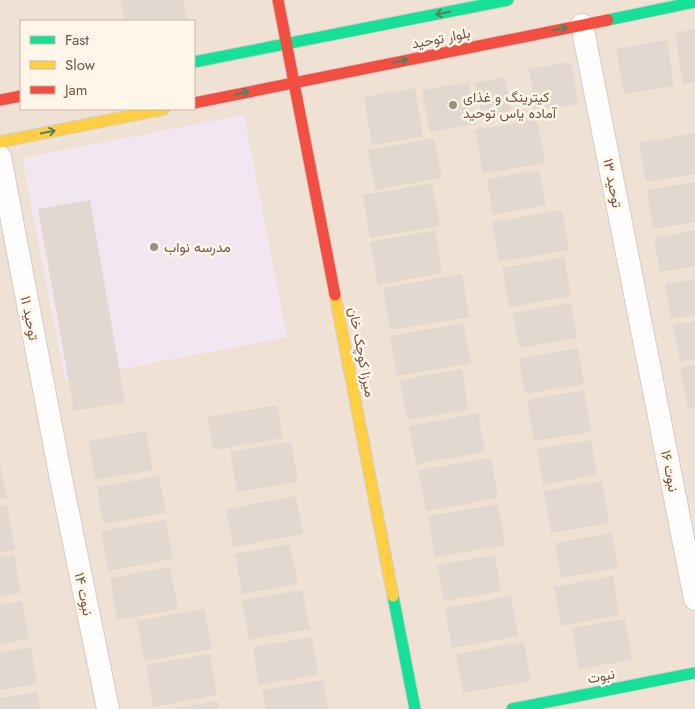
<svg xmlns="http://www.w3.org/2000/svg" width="695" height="709" font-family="Jost,Vazirmatn,sans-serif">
	<rect width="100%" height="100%" fill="#f6f0e8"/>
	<path fill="#efe2d5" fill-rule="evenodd" d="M0,0H695V709H0ZM21,21H194V109H21Z"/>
	<path fill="#f2e7f1" d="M244,115L287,337L65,380L22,158Z"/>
	<g fill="#e2d8d0">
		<path d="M121,0H183L187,21H125Z"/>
		<path d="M695,29V82L683,84L675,33Z"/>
		<path d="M667,40L674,86L624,94L616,49Z"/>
		<path d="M571,62L578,104L536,112L529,69Z"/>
		<path d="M505,77L512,115L482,120L475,83Z"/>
		<path d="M469,82L476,124L430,132L422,90Z"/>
		<path d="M415,88L423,137L372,145L364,97Z"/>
		<path d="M537,119L545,163L483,174L475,130Z"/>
		<path d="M695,133V174L646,182L639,143Z"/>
		<path d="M434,138L442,178L375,190L368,150Z"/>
		<path d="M539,170L546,205L493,215L487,179Z"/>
		<path d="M695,182V222L653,229L647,190Z"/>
		<path d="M432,183L440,226L370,238L363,195Z"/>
		<path d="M90,200L125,402L74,411L38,209Z"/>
		<path d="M562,210L569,250L499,262L492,222Z"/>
		<path d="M435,230L442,273L378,285L370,242Z"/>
		<path d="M695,230V266L660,272L654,238Z"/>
		<path d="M564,257L571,296L509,307L502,268Z"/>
		<path d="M462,274L469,317L390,330L383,288Z"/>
		<path d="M695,279V315L671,319L665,284Z"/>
		<path d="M571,303L577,338L519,348L513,313Z"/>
		<path d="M695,321V359L680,362L673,325Z"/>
		<path d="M463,323L471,363L397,376L390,336Z"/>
		<path d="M578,348L584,384L525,394L519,359Z"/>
		<path d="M695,365V407L688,408L680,368Z"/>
		<path d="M462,369L468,410L407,420L400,380Z"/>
		<path d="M584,390L591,432L534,441L527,400Z"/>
		<path d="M277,405L283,438L213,450L208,417Z"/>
		<path d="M478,413L485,452L416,464L409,426Z"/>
		<path d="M146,431L153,470L95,480L89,441Z"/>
		<path d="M591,440L597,475L543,485L537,449Z"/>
		<path d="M291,442L298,482L237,492L230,452Z"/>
		<path d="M491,458L498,498L426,511L418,470Z"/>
		<path d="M0,463L7,498L0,499Z"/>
		<path d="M159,476L166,513L103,524L97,487Z"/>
		<path d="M602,481L609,523L551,533L544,491Z"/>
		<path d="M296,496L303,534L233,547L226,509Z"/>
		<path d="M498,504L505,545L435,557L428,516Z"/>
		<path d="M7,505L15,550L0,552V506Z"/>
		<path d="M166,520L173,559L108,571L101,531Z"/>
		<path d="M612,533L618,568L561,578L555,543Z"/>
		<path d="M290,544L298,584L242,594L235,554Z"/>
		<path d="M14,555L21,593L0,597V557Z"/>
		<path d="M495,555L501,591L444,601L437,565Z"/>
		<path d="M170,567L178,609L117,620L110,578Z"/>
		<path d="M613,576L619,615L561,626L554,587Z"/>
		<path d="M302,590L310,629L249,640L242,600Z"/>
		<path d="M511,596L518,636L452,648L445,608Z"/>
		<path d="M22,601L29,639L0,644V605Z"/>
		<path d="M204,609L212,649L144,661L137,621Z"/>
		<path d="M625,619L632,660L579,669L572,628Z"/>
		<path d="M312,637L318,675L259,685L253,647Z"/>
		<path d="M524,642L531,681L463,693L456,654Z"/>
		<path d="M31,647L37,684L0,690V653Z"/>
		<path d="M210,654L217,695L153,707L146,665Z"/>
		<path d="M323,680L328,709H265L262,690Z"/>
		<path d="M37,692L40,709H0V698Z"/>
		<path d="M218,701L219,709H176V708Z"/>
	</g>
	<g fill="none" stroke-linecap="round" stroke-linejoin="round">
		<defs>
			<g id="street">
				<path d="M582,25L695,599"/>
				<path d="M0,157L61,479L108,709"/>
			</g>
			<g id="fast">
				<path d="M608,20L695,2"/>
				<path d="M194,62L508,0"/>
				<path d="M393,596L415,709"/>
				<path d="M512,709L695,673"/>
			</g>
			<g id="slow">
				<path d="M0,142L164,109"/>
				<path d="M335,295L393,596"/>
			</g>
			<g id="jam">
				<path d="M278,0L335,295"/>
				<path d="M0,100L21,96"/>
				<path d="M194,103L608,20"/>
			</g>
		</defs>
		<use href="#street" stroke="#d4ccc5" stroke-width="24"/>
		<use href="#fast" stroke="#d5ccc4" stroke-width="13"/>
		<use href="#slow" stroke="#d5ccc4" stroke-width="13"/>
		<use href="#jam" stroke="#d5ccc4" stroke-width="13"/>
		<use href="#street" stroke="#fefdfc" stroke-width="22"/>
		<use href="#fast" stroke="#16e098" stroke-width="11"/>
		<use href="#slow" stroke="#ffcf43" stroke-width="11"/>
		<use href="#jam" stroke="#f24e42" stroke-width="11"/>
	</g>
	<defs><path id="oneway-shaft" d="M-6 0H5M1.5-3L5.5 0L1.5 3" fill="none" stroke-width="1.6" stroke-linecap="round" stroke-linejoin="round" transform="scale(1.25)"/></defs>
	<g stroke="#577f61">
		<use href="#oneway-shaft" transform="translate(443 13) rotate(169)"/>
		<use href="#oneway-shaft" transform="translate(560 29) rotate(-11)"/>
		<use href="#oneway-shaft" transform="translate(401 61) rotate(-11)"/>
		<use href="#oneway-shaft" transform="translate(242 93) rotate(-11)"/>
		<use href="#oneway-shaft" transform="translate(48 132) rotate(-11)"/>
	</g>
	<g fill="#a18c81" stroke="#fff5e8" stroke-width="2">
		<circle cx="453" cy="105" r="5"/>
		<circle cx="154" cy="247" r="5"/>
	</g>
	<g text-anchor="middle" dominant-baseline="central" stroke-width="5" stroke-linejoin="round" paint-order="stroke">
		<g font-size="14" fill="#735649" stroke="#fff5e8">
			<text transform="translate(441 38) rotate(-11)">بلوار توحید</text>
			<text transform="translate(613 183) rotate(79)">توحید ۱۳</text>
			<text transform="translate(30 318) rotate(79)">توحید ۱۱</text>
			<text transform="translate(362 352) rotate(79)">میرزا کوچک خان</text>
			<text transform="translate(670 471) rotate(79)">نبوت ۱۶</text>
			<text transform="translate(84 594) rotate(78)">نبوت ۱۴</text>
			<text transform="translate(601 676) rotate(-11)">نبوت</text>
		</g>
		<g font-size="14" fill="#735649" stroke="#fff5e8" text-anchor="start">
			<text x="463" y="97">کیترینگ و غذای<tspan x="463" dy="16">آماده یاس توحید</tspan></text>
			<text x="164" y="247">مدرسه نواب</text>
		</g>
	</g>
	<rect x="20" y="20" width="175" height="90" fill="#fff5e8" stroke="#c7b5a8"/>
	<rect x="30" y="36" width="25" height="8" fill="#16e098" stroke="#c7b5a8"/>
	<text x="65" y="45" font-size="15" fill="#735649">Fast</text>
	<rect x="30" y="61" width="25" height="8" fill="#ffcf43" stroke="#c7b5a8"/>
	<text x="65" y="70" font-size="15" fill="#735649">Slow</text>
	<rect x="30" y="86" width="25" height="8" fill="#f24e42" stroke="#c7b5a8"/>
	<text x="65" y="95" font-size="15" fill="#735649">Jam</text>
</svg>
